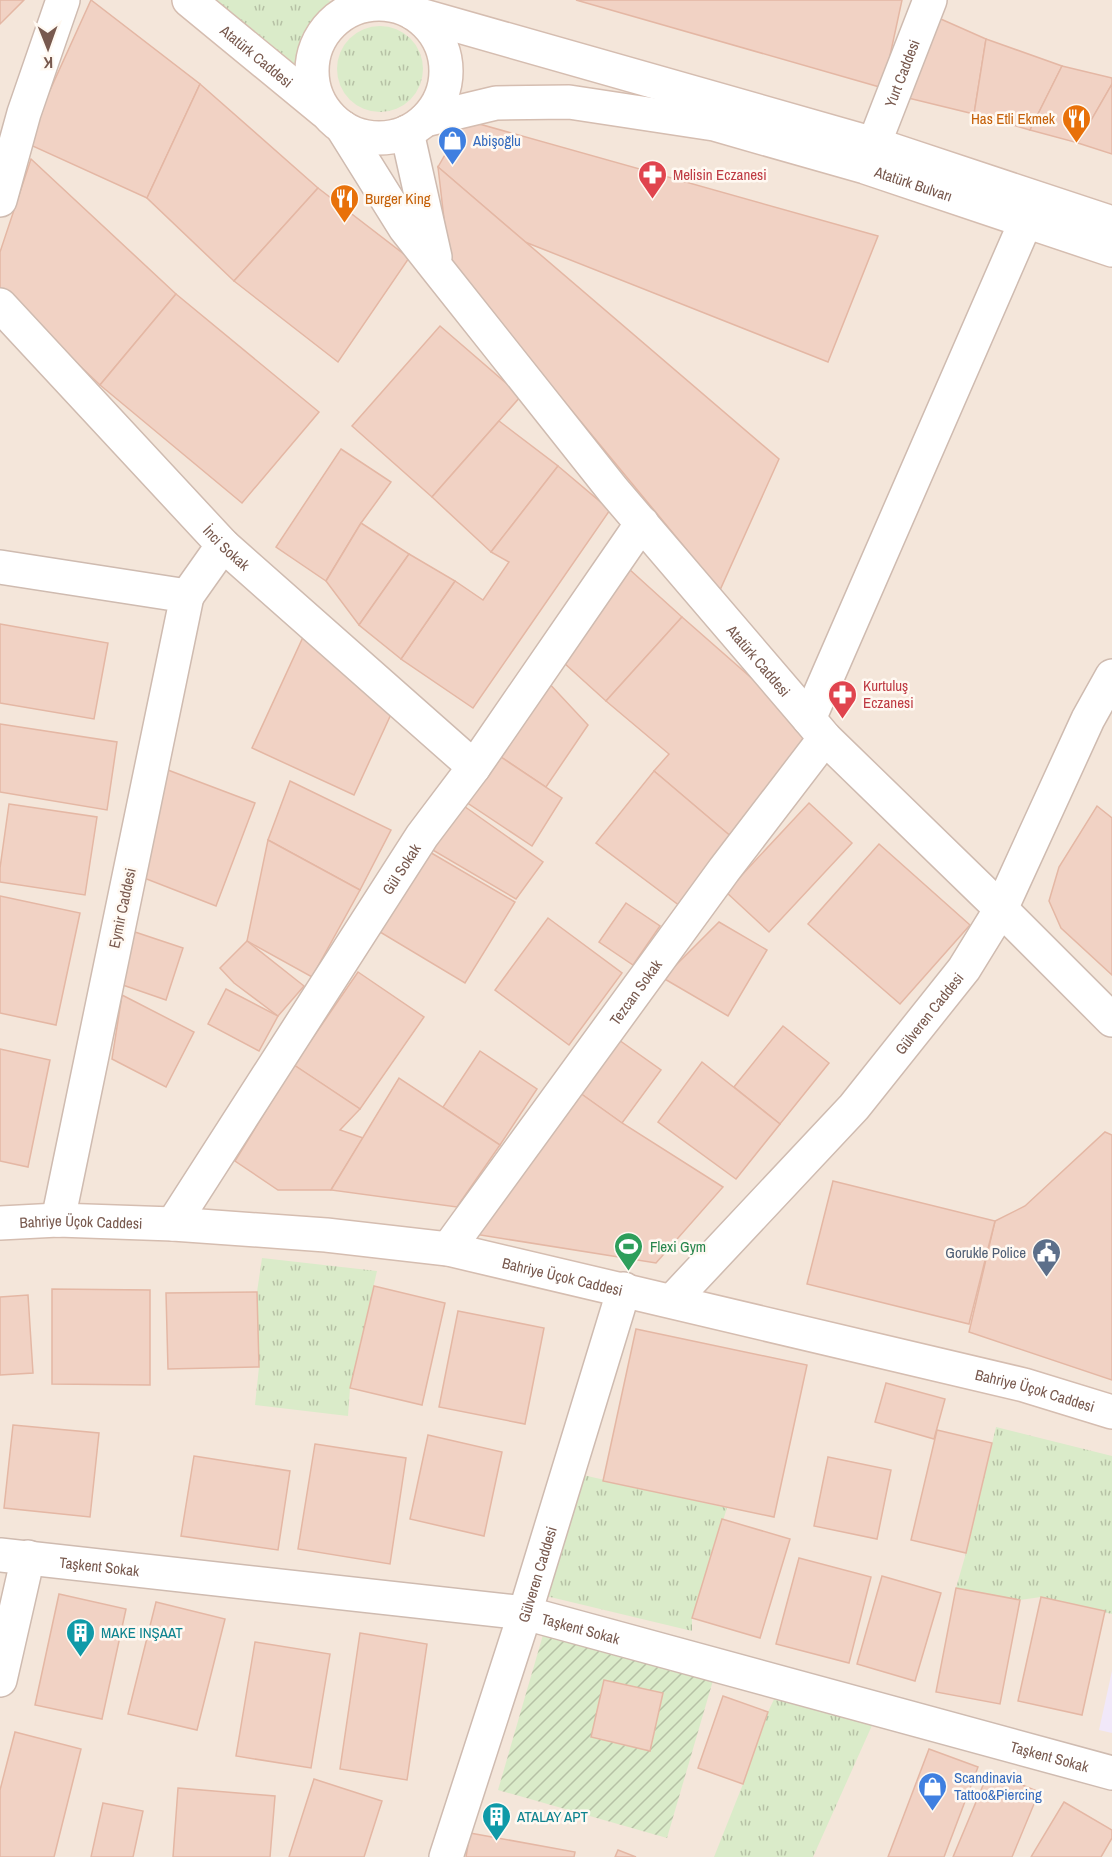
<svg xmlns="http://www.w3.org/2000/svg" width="1112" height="1857" font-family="'Archivo Narrow',sans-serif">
	<defs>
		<pattern id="grass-tufts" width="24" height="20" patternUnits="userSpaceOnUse" patternTransform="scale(1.5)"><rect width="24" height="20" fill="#daebc9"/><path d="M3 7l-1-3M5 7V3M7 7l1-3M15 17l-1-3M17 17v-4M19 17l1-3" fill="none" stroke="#b6c1a5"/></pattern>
		<pattern id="garden-furrows" width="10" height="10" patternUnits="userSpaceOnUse" patternTransform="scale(1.5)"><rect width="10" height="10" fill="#daebc9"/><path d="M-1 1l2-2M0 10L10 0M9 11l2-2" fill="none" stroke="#b6c1a5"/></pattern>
	</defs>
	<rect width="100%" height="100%" fill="#fcf4ec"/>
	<rect fill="#f4e6da" x="0" y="0" width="1112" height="1857"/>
	<path fill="#f1e8f9" d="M1112,1671V1733L1099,1730Z"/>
	<g fill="url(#grass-tufts)">
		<path d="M189,0H328L351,10C323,25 316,47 303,75Z"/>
		<circle cx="380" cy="69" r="43"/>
		<path d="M262,1258L377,1271L350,1388L348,1416L255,1405L259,1367L257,1292Z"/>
		<path d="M996,1427L1112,1456V1614L1041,1597L1020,1600L956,1588L966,1553Z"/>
		<path d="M583,1475L727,1508L692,1618V1631L546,1596Z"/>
		<path d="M776,1695L874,1721L813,1857H714L743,1784L768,1712Z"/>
	</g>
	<path fill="url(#garden-furrows)" d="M545,1628L714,1677L667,1838L498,1790Z"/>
	<g fill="#f1d2c4" stroke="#e4b7a4" stroke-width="1.5">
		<path d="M0,0H24L0,24Z"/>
		<path d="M91,0L200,84L147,198L26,143Z"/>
		<path d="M576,0H902L883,88Z"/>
		<path d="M934,16L986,39L974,114L904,97Z"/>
		<path d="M986,39L1062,66L1030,130L974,114Z"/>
		<path d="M1062,66L1112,78V84L1078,143L1030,130Z"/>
		<path d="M200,84L318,188L234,281L147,198Z"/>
		<path d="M1112,84V154L1078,143Z"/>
		<path d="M465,120L878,236L828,362L525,242L438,167Z"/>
		<path d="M31,159L176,294L100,385L0,290V252Z"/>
		<path d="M438,167L779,459L720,590L449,262Z"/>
		<path d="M318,188L409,258L338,362L234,281Z"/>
		<path d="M176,294L319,412L242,503L100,385Z"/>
		<path d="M440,326L521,396L432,497L352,426Z"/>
		<path d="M499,421L558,466L491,552L432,497Z"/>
		<path d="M341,449L391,482L361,523L326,581L276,547Z"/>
		<path d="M558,466L610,510L473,708L401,659L455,581L483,600L509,562L491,552Z"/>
		<path d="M361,523L409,554L359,625L326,581Z"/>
		<path d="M409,554L455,581L401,659L359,625Z"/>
		<path d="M629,569L682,617L606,701L553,653Z"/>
		<path d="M682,617L820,738L734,839L654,771L669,754L606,701Z"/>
		<path d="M310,622L398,699L354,795L252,748Z"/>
		<path d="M0,624L108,643L94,719L0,703Z"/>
		<path d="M545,679L588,725L546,787L495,753Z"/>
		<path d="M0,724L117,742L107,810L0,792Z"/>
		<path d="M495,753L562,798L532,846L463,800Z"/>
		<path d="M152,764L255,803L216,906L144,878Z"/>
		<path d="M654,771L734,839L680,906L596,843Z"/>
		<path d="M290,781L391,830L360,890L268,840Z"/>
		<path d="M809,803L852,843L769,932L726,892Z"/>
		<path d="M9,804L97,817L85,895L0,882V868Z"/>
		<path d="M461,804L543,862L516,899L431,849Z"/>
		<path d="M1097,806L1112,818V975L1061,928L1049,901L1059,867Z"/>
		<path d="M268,840L360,890L312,977L247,941Z"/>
		<path d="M879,844L970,925L900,1004L808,924Z"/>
		<path d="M428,851L515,902L465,983L375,929Z"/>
		<path d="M0,896L80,913L56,1025L0,1013Z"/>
		<path d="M626,903L660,926L633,965L599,942Z"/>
		<path d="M548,918L622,973L569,1045L495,990Z"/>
		<path d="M719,922L767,950L728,1016L663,978Z"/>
		<path d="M135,932L183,948L166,1000L117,983Z"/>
		<path d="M247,941L304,986L278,1016L234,983L220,968Z"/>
		<path d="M358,972L424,1017L360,1109L294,1065Z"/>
		<path d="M226,989L278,1016L259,1051L208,1024Z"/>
		<path d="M122,995L194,1032L166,1087L112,1059Z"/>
		<path d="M783,1026L829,1063L780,1124L734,1087Z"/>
		<path d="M619,1040L661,1070L622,1123L580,1093Z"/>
		<path d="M0,1049L50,1060L28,1167L0,1161Z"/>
		<path d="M480,1051L537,1089L500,1145L443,1107Z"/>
		<path d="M702,1062L780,1124L736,1179L658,1122Z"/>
		<path d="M294,1065L360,1109L340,1130L363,1138L331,1190H278L235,1161Z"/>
		<path d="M399,1078L500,1145L457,1207L331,1190Z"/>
		<path d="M580,1093L622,1123L723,1187L656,1263L468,1233Z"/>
		<path d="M1105,1132L1112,1135V1380L969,1332L995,1221L1025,1206Z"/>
		<path d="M833,1181L995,1221L969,1324L807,1284Z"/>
		<path d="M374,1286L445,1303L422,1405L350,1388Z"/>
		<path d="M52,1289L150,1290V1385L52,1384Z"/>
		<path d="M257,1292L259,1367L168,1369L166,1293Z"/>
		<path d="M28,1295L33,1373L0,1375V1297Z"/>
		<path d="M458,1311L544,1328L525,1424L439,1407Z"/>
		<path d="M636,1329L807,1365L774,1517L603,1481Z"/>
		<path d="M886,1383L945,1399L934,1439L875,1422Z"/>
		<path d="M13,1425L99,1433L90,1517L4,1508Z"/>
		<path d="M937,1430L992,1443L966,1553L911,1540Z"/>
		<path d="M428,1435L502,1452L484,1536L410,1519Z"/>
		<path d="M315,1444L406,1458L390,1564L298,1549Z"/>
		<path d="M194,1456L290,1471L278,1550L181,1536Z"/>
		<path d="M828,1457L891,1470L877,1539L814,1526Z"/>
		<path d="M722,1519L790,1539L760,1638L692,1618Z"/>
		<path d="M799,1558L871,1577L849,1663L776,1644Z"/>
		<path d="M882,1576L941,1593L915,1681L857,1664Z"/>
		<path d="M956,1588L1020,1600L1000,1704L936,1692Z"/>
		<path d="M59,1594L126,1609L102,1719L35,1705Z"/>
		<path d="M1041,1597L1105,1611L1082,1715L1018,1701Z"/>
		<path d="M156,1602L225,1619L197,1730L128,1714Z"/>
		<path d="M360,1633L427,1644L407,1780L340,1769Z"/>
		<path d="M255,1642L330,1654L311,1768L236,1756Z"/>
		<path d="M604,1680L663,1693L650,1751L591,1737Z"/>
		<path d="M723,1696L768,1712L743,1784L698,1768Z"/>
		<path d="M15,1732L81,1749L54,1857H0V1790Z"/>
		<path d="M929,1749L978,1767L944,1857H888Z"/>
		<path d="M989,1771L1039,1792L1012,1857H953Z"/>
		<path d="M314,1779L382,1801L364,1857H289Z"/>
		<path d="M178,1788L275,1796L270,1857H173Z"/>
		<path d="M1064,1802L1112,1830V1838L1101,1857H1031Z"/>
		<path d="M103,1803L143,1811L133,1857H91Z"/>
		<path d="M470,1833L575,1852L574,1857H466Z"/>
		<path d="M618,1850L636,1857H615Z"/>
	</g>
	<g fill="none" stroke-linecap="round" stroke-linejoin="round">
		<defs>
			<g id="minor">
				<path id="s1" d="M874,144L930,0"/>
				<path d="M0,200L24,113L63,0"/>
				<path id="s2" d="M0,305L223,545L474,767"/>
				<path d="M0,567L187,596L58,1220"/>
				<path d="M187,596L223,545"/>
				<path d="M809,719L1026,221"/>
				<path id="s3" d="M173,1224L422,836L474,767L642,523"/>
				<path id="s4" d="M448,1249L724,870L825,738"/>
				<path id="s5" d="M0,1555L525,1613L1112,1773"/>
				<path d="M0,1680L28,1557"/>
				<path id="s6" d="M446,1857L525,1613L624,1289"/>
			</g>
			<g id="tertiary">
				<path id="s7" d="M342,127L405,228L439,271L613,490L809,719L825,738L1001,909L1112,1020"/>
				<path d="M407,132L435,257"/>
				<path id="s8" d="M672,1301L854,1107L964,969L1001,909L1088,719L1112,676"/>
			</g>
			<g id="secondary">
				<path id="s9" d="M189,0L324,111"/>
				<circle cx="379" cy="71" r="67"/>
				<path d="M413,13L874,144L1112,223"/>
				<path id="s10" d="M425,120L496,103L569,102L714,124L865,167L1112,250"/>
				<path id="s11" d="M0,1223L58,1220L173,1224L326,1235L448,1249L1024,1385L1112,1412"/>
			</g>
		</defs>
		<use href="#minor" stroke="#cfbbb0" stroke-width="36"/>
		<use href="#tertiary" stroke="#cfbbb0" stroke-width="36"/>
		<use href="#secondary" stroke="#d5bdb0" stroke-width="36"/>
		<use href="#minor" stroke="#fff" stroke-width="33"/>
		<use href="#tertiary" stroke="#fff" stroke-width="33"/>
		<use href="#secondary" stroke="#fff" stroke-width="33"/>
	</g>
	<defs>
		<symbol id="restaurant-pin" viewBox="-11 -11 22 30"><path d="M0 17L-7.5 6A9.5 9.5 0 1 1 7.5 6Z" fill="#e8710a" stroke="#fff9f2"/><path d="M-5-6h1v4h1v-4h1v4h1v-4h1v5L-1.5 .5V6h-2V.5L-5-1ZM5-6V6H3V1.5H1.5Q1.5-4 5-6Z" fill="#fff"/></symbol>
		<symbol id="shop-pin" viewBox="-11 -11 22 30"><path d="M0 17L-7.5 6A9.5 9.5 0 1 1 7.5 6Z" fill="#3f7fe0" stroke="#fff9f2"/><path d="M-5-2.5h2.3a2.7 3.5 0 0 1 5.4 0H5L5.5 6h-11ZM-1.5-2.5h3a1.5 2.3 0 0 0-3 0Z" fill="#fff"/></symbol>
		<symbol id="pharmacy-pin" viewBox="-11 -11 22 30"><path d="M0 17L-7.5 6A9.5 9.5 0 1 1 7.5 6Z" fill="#e0444e" stroke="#fff9f2"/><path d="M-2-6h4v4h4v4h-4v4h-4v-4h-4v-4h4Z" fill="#fff"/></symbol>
		<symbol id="stadium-pin" viewBox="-11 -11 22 30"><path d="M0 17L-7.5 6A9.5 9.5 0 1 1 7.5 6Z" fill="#2e9e5b" stroke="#fff9f2"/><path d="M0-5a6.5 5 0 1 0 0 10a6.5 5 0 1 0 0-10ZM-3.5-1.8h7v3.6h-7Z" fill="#fff"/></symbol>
		<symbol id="civic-pin" viewBox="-11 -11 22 30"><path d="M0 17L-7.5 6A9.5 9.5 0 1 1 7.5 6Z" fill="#5c6f8a" stroke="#fff9f2"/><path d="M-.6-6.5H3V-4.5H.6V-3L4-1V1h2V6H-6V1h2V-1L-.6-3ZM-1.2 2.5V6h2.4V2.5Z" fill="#fff"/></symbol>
		<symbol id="building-pin" viewBox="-11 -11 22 30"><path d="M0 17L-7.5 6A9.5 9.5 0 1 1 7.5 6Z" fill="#0f9aa8" stroke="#fff9f2"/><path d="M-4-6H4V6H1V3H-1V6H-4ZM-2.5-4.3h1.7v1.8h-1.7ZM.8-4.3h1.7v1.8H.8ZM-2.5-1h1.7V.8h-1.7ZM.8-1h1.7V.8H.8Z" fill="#fff"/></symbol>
	</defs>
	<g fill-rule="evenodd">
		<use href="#restaurant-pin" x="1060" y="102" width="33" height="45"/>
		<use href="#shop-pin" x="436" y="124" width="33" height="45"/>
		<use href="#pharmacy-pin" x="636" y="158" width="33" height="45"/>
		<use href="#restaurant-pin" x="328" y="182" width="33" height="45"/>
		<use href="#pharmacy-pin" x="826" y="678" width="33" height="45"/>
		<use href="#stadium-pin" x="612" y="1230" width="33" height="45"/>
		<use href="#civic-pin" x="1030" y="1236" width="33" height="45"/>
		<use href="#building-pin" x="64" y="1616" width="33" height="45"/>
		<use href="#shop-pin" x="916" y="1770" width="33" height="45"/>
		<use href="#building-pin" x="480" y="1800" width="33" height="45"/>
	</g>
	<g text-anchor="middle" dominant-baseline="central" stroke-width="5" stroke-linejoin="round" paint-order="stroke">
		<g font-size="15" fill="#78594e" stroke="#fff9f2">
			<text stroke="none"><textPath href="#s9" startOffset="88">Atatürk Caddesi</textPath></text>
			<text stroke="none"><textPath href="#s1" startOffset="76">Yurt Caddesi</textPath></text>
			<text stroke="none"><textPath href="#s10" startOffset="501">Atatürk Bulvarı</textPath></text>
			<text stroke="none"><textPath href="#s2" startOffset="332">İnci Sokak</textPath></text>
			<text stroke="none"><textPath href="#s7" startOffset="678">Atatürk Caddesi</textPath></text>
			<text stroke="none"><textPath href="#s3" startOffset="422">Gül Sokak</textPath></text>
			<text transform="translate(122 908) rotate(-78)">Eymir Caddesi</text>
			<text stroke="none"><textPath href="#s4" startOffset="318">Tezcan Sokak</textPath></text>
			<text stroke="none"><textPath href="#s8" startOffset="386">Gülveren Caddesi</textPath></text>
			<text stroke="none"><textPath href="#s11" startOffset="81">Bahriye Üçok Caddesi</textPath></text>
			<text stroke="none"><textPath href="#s11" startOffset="567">Bahriye Üçok Caddesi</textPath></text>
			<text stroke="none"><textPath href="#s11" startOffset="1053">Bahriye Üçok Caddesi</textPath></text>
			<text stroke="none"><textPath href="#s5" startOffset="100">Taşkent Sokak</textPath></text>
			<text stroke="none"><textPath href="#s6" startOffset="297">Gülveren Caddesi</textPath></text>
			<text stroke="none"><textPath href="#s5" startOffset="586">Taşkent Sokak</textPath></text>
			<text stroke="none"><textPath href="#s5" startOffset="1072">Taşkent Sokak</textPath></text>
		</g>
		<g font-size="15" fill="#c56008" stroke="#fff9f2" text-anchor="end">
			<text x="1055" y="118">Has Etli Ekmek</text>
			<text x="365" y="198" text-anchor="start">Burger King</text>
		</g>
		<g font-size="15" fill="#366cbe" stroke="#fff9f2" text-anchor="start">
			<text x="473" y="140">Abişoğlu</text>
			<text x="954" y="1777">Scandinavia<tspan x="954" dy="17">Tattoo&amp;Piercing</tspan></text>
		</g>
		<g font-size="15" fill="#be3a42" stroke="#fff9f2" text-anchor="start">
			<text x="673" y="174">Melisin Eczanesi</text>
			<text x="863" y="685">Kurtuluş<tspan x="863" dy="17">Eczanesi</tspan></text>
		</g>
		<g font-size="15" fill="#27864d" stroke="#fff9f2" text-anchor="start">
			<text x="650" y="1246">Flexi Gym</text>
		</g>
		<g font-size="15" fill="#4e5e75" stroke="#fff9f2" text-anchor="end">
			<text x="1026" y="1252">Gorukle Police</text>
		</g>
		<g font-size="15" fill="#0d838f" stroke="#fff9f2" text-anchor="start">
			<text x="101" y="1632">MAKE INŞAAT</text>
			<text x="517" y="1816">ATALAY APT</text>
		</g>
	</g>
	<g transform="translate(48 48) rotate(179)" stroke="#fff9f2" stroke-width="4.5" paint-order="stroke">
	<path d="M0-4.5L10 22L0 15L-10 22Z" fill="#78594e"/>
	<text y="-9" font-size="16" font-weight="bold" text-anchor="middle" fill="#78594e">K</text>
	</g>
</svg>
